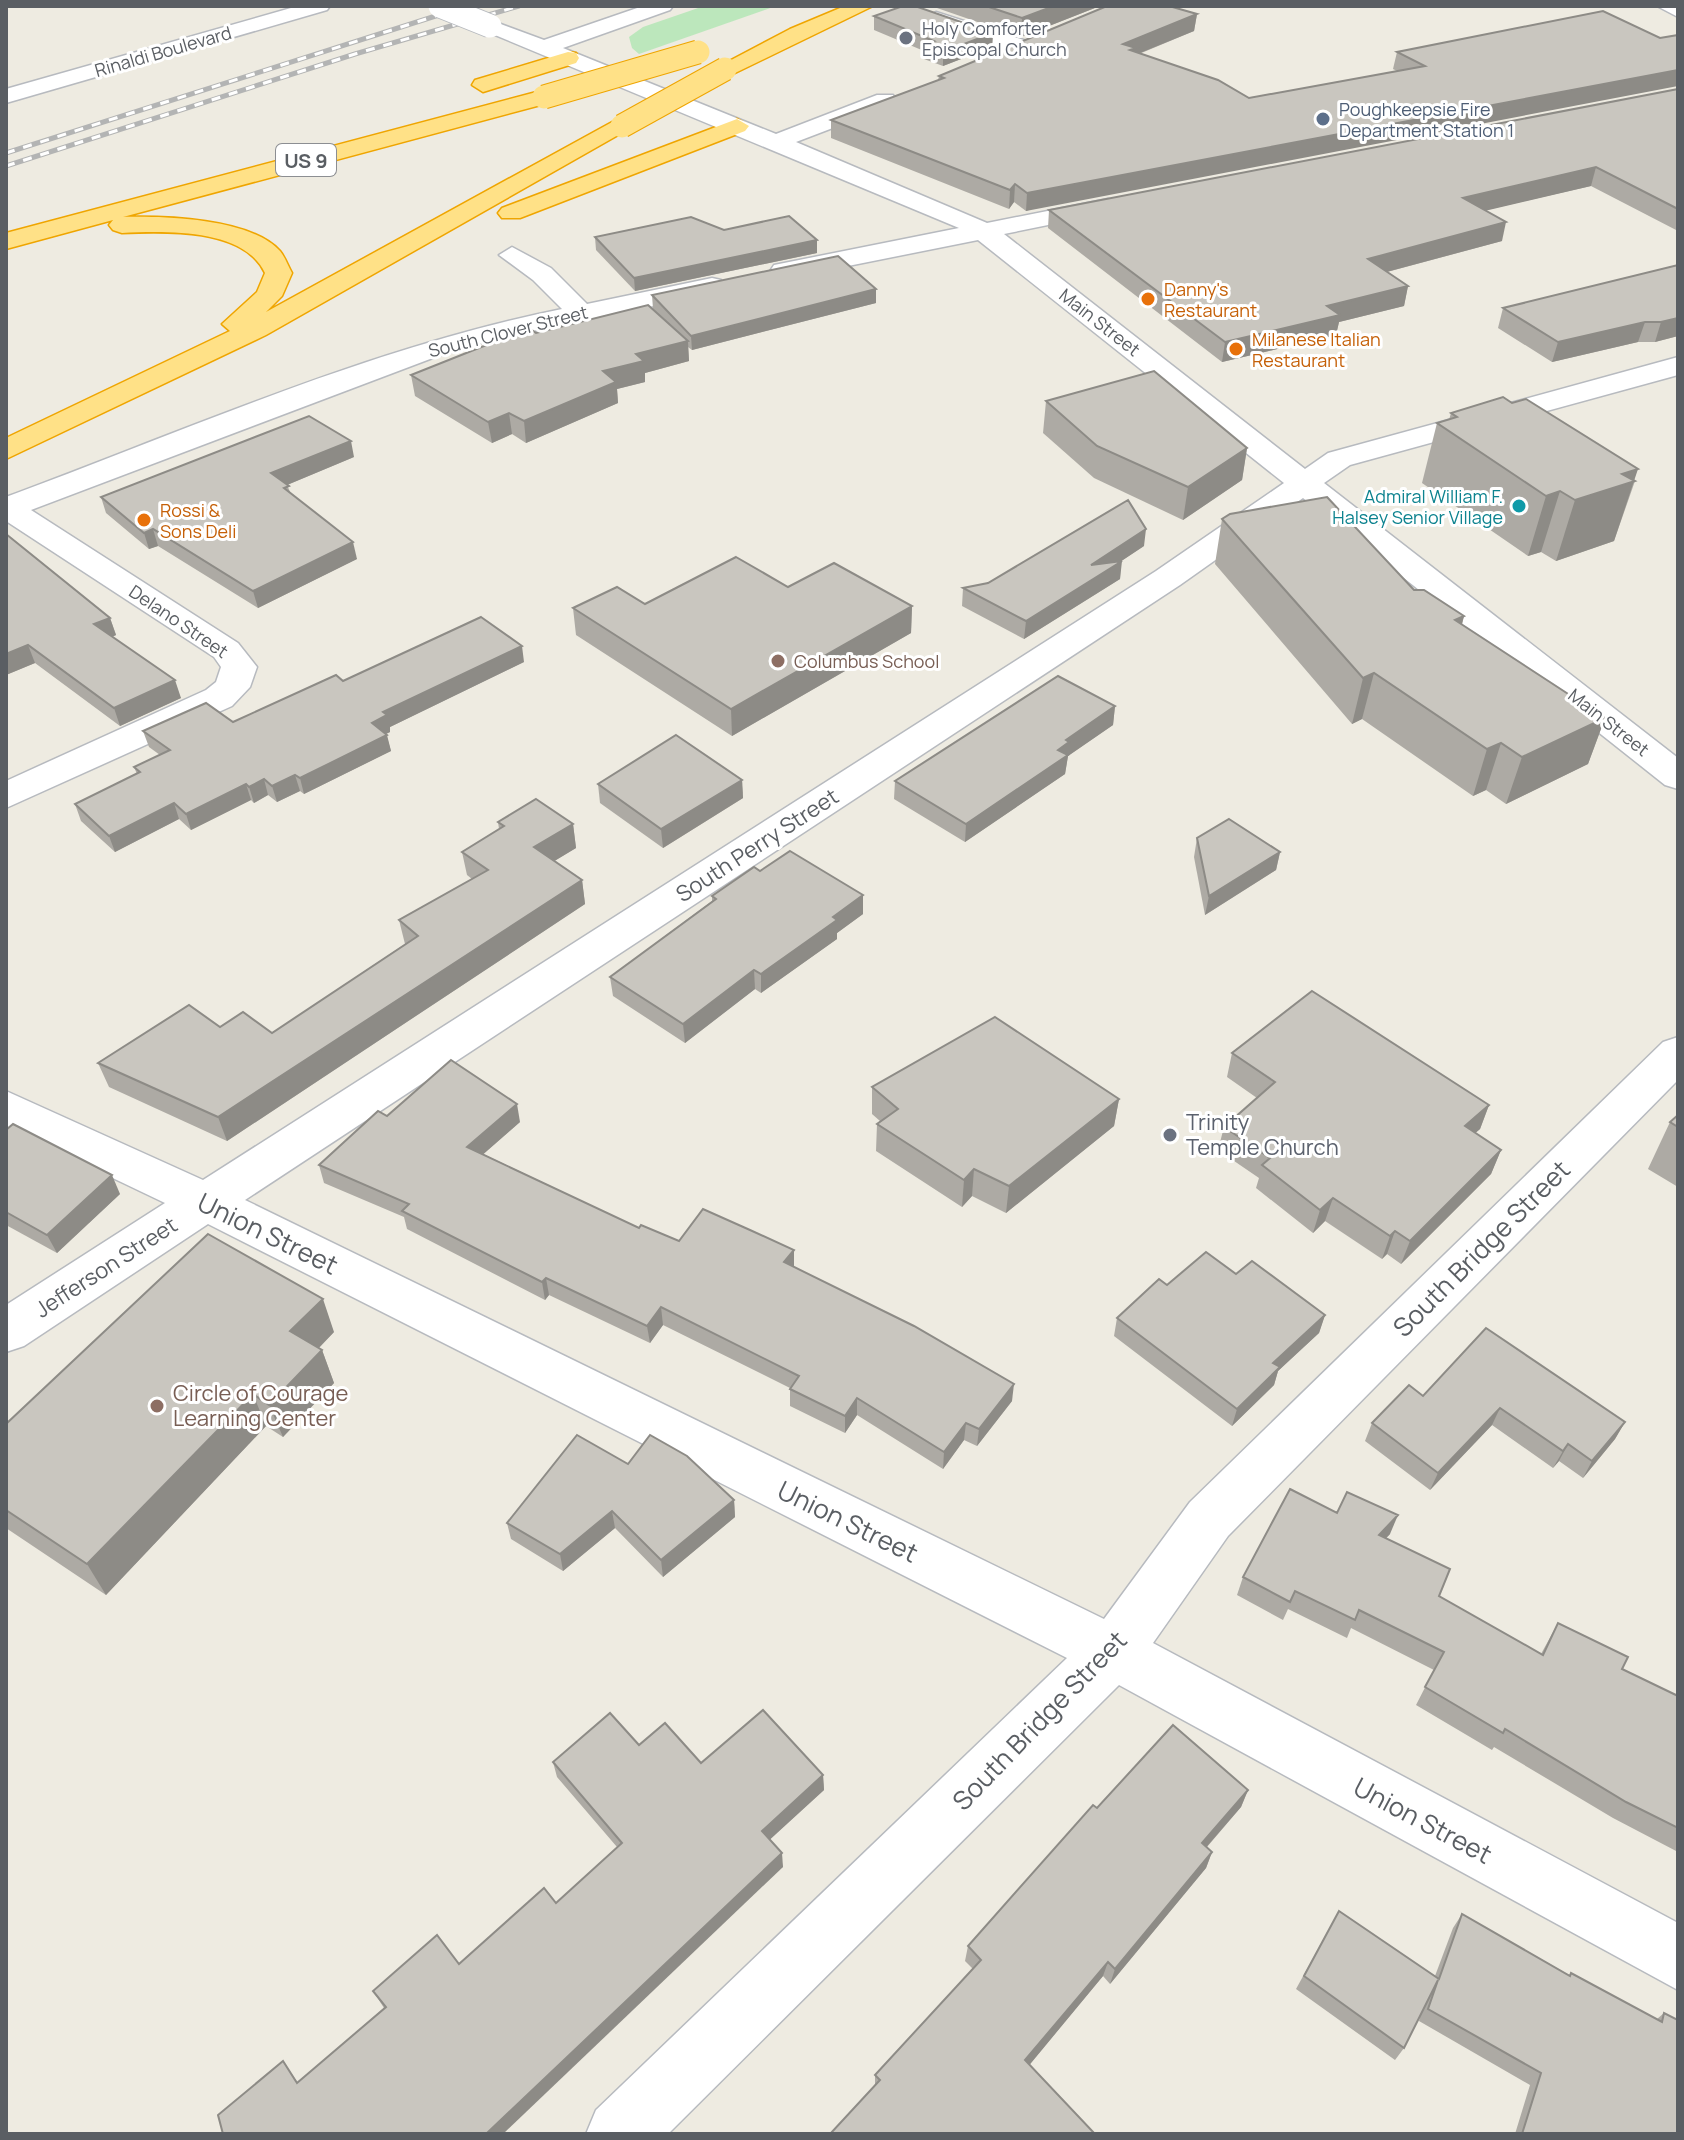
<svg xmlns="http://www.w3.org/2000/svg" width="1684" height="2140" font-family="Manrope,sans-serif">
	<rect width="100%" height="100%" fill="#eeebe1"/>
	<path fill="#bce7bc" d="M704,6H776L639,54L632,48L629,37L643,27Z"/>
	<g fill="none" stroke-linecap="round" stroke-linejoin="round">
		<defs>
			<g id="minor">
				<path d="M298,6H330L327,10L6,103V89Z"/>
				<path d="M643,6H673L670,10L563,48L776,134L877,95H893L896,100L893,105L796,142L987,223L1108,199L1117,201L1120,206L1117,211L1004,234L1305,469L1328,453L1678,357V375L1350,465L1324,483L1678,758V789L1665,785L1303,498L1180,585L245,1200L1104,1619L1190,1502L1663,1042L1678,1037V1080L1228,1536L1153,1643L1678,1923V1990L1119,1685L668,2134H586L596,2110L1067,1658L208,1224L24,1346L6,1352V1305L165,1203L6,1127V1091L203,1180L1156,571L1284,483L978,240L783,279L774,277L770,271L774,265L959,228L483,30L480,26L490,20L544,40Z"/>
				<path d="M1657,6H1678V17Z"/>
				<path d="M936,12L1033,43L1036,48L1025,54L929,22L926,18Z"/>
				<path d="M512,247L551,268L587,304L712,278L721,280L725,286L721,292L712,294L494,339L438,356L31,510L238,643L257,667L250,687L232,706L6,808V781L206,690L216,682L221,667L214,657L6,521V497C189,429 370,348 562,309L533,280L499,255Z"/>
			</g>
			<g id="highway">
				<path d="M845,6H873L733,74H717L714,69L790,29Z"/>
				<path d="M568,52L576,53L579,58L576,63L483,92L472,85L475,80Z"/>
				<path d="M544,90L552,92L555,97L552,102L123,217C164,216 250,218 280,251C285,257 288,266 292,273L282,296L266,312L614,121H630L634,126L266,335L6,459V438L230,331L222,324L257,292L265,273C244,228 165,231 122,233L113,230L109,225L113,220L6,249V233Z"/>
				<path d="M737,119L749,126L745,131L520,218H502L498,213L502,208Z"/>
			</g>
		</defs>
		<use href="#minor" stroke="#b7babf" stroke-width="3"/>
		<use href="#highway" stroke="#efa500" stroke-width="3"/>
		<use href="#minor" fill="#fff" fill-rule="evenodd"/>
		<use href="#highway" fill="#ffe187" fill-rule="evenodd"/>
		<defs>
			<g id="rail">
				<path d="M6,153L467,6"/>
				<path d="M6,166L355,54L519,6"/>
			</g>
		</defs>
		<use href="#rail" stroke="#b3b4b4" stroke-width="5"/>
		<use href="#rail" stroke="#fff" stroke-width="3" stroke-dasharray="9" stroke-linecap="butt"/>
		<defs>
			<path id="minor-bridge" d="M440,6L490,26"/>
			<g id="highway-bridge">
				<path d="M544,97L698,52"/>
				<path d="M622,126L725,69"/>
			</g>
		</defs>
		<use href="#minor-bridge" stroke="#b7babf" stroke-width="25" stroke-linecap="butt"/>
		<use href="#highway-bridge" stroke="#efa500" stroke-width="25" stroke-linecap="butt"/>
		<use href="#minor-bridge" stroke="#fff" stroke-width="23"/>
		<use href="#highway-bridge" stroke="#ffe187" stroke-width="23"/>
	</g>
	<g fill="#adaaa4">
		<path d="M937,6H1100L1021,37L937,8Z"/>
		<path d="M1603,11L1026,211L1014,202L1009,209L831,138V120L938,80L939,76L1197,14L1194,31L1139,54L1249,98L1397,71L1393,69L1397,52Z"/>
		<path d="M874,16L993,33L992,47L943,66L924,59V51L874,30Z"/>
		<path d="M1678,89V231L1591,186L1486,210L1502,241L1387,272L1408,286L1404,306L1339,322L1336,335L1222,362L1048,228L1049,210Z"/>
		<path d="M724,230L817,253L635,291L596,250L595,237Z"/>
		<path d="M1678,265V336L1655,342H1638L1552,362L1498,328L1503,308Z"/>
		<path d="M876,289V303L692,350L688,347L689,361L645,373V382L617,389L618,403L526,443L512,434L492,443L415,396L411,375L536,333L653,309L652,295Z"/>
		<path d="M1046,401L1247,448L1242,480L1183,520L1094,478L1043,433Z"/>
		<path d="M1451,413L1635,481L1614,541L1556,561L1541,552L1528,556L1422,483L1437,423L1449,420Z"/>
		<path d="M354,457L287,485L291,494L357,559L258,608L158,546L149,549L106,513L101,497Z"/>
		<path d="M1222,519L1414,590L1464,616L1462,625L1605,718L1588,764L1506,804L1486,790L1473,796L1362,719L1352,724L1215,564Z"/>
		<path d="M6,534L110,618L116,635L112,637L181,698L120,726L35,663L6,675Z"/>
		<path d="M1144,546L1121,561L1120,579L1024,639L962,606L963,588L988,583Z"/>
		<path d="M788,587L912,606L911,633L732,736L576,635L573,608L645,604Z"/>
		<path d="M524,662L390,727V732L386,734L391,751L304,794L300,791L277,802L268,795L254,803L251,800L191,830L179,819L115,852L81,821L75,804L137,774L134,767L160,755L149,747L143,731L233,722L343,681Z"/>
		<path d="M1115,706L1113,725L1068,756L1065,774L965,842L894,799L895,781Z"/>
		<path d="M742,780L743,798L663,848L600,803L598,784Z"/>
		<path d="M498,822L573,824L576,848L554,861L582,880L585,904L227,1141L109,1087L98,1063L220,1027L272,1033L405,944L399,920L472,879L467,875L462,852L499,829Z"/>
		<path d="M1197,838L1280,852L1276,870L1205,915L1194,857Z"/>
		<path d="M760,871L863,895V914L837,933V939L761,993L755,989L685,1043L613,996L610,977L712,901V896Z"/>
		<path d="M1232,1053L1489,1105L1480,1129L1475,1133L1501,1150L1491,1174L1401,1264L1387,1254L1382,1259L1325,1221L1313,1233L1256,1188L1259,1178L1218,1150L1224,1127L1257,1098L1227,1077Z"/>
		<path d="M872,1087L1119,1099L1114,1126L1006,1213L972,1196L962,1207L876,1151L877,1124L880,1121L872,1114Z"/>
		<path d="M1678,1115V1187L1648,1169L1670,1122Z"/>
		<path d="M387,1116L520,1122L483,1154L639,1228L679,1241L794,1250V1267L1012,1401L977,1446L964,1440L943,1469L857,1415L845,1433L790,1406V1388L663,1325L650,1343L549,1295L545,1300L407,1229L404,1217L324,1183L319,1165Z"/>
		<path d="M6,1130L120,1194L57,1253L6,1225Z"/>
		<path d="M1236,1274L1325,1315L1319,1333L1278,1371L1274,1385L1232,1426L1114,1336L1117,1318L1167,1285Z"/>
		<path d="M334,1332L319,1348L322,1350L334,1383L283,1437L266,1426L106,1595L6,1528V1424Z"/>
		<path d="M1423,1396L1625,1422L1615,1439L1583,1478L1559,1461L1553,1468L1492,1425L1430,1490L1365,1441L1372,1423Z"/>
		<path d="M628,1464L734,1500L735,1517L663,1577L615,1528L563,1571L511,1539L507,1523Z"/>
		<path d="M1337,1513L1390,1534L1386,1538L1439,1596L1541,1654L1558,1623L1622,1669L1678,1696V1852L1613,1818L1494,1747L1492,1750L1416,1705L1434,1670L1351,1628L1347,1638L1288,1609L1283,1620L1237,1595L1243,1577Z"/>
		<path d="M639,1745L701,1763L823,1775L824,1790L770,1839L783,1867L223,2134L283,2061L298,2083L384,2008L373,1991L459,1964L556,1903L617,1847L557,1777L553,1762Z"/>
		<path d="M1248,1790L1241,1807L1207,1847L1212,1852L1206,1868L1110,1984L1103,1976L1029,2065L875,2086V2075L973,1969L965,1961L968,1946L1097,1808Z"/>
		<path d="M1339,1911L1435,1976L1453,1928L1462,1914L1569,1975L1571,1973L1657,2019L1664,2013L1678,2134H1515L1530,2085L1419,2021L1421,2013L1404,2048L1395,2060L1296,1989Z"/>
	</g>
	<g fill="#8d8b86">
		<path d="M1054,6H1100L1021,37L1022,18Z"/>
		<path d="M1197,14L1194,31L1135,55L1123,44Z"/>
		<path d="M993,33L992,47L943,66V52Z"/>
		<path d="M1678,70V86L1026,211L1027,193Z"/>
		<path d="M1596,167L1591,186L1459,217L1463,198Z"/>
		<path d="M1015,184L1014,202L1009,209L1010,190Z"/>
		<path d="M1506,222L1502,241L1364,278L1368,259Z"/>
		<path d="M817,240V253L635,291L634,278Z"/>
		<path d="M1408,286L1404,306L1339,322L1336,335L1222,362L1225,342L1327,306Z"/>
		<path d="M876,289V303L692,350L691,336Z"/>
		<path d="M1678,318V336L1655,342L1661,322Z"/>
		<path d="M1645,322L1638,342L1552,362L1558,342Z"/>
		<path d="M688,341L689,361L645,373V382L617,389L618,403L526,443L524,421L603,371L636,354Z"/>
		<path d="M509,413L512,434L492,443L488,422Z"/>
		<path d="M351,441L354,457L275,490L271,473Z"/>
		<path d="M1247,448L1242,480L1183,520L1188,487Z"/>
		<path d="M1638,469L1614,541L1556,561L1575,500L1622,474Z"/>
		<path d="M1560,491L1541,552L1528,556L1546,496Z"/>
		<path d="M153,529L158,546L149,549L144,533Z"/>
		<path d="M1146,529L1144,546L1117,564L1122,561L1120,579L1024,639L1026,621L1091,565Z"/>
		<path d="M353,542L357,559L258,608L253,591Z"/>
		<path d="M912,606L911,633L732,736L731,709Z"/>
		<path d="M1464,616L1451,662L1455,620Z"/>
		<path d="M110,618L116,635L100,642L94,624Z"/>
		<path d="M28,645L35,663L6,675V654Z"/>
		<path d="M522,646L524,662L390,727V732L375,739L372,723L383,712Z"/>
		<path d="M1374,673L1362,719L1352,724L1363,678Z"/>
		<path d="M175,680L181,698L120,726L114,708Z"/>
		<path d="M1115,706L1113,725L1068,756L1065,774L965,842L966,824L1058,750L1066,740Z"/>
		<path d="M1605,718L1588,764L1506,804L1522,757Z"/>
		<path d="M387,735L391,751L304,794L300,778Z"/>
		<path d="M1501,743L1486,790L1473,796L1487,749Z"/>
		<path d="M295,775L300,791L277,802L272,786Z"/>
		<path d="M264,779L268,795L254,803L249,787Z"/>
		<path d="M742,780L743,798L663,848L661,829Z"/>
		<path d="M246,784L251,800L191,830L186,814Z"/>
		<path d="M174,803L179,819L115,852L109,836Z"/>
		<path d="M573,824L576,848L538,871L534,847Z"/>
		<path d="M1280,852L1276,870L1205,915L1209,896Z"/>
		<path d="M582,880L585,904L227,1141L218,1117Z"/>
		<path d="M863,895V914L837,933V939L761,993V974L833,917Z"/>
		<path d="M754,970L755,989L685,1043L683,1024Z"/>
		<path d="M1119,1099L1114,1126L1006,1213L1009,1186Z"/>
		<path d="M517,1104L520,1122L471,1165L467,1147Z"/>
		<path d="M1489,1105L1480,1129L1456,1150L1465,1126Z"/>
		<path d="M1501,1150L1491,1174L1401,1264L1410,1241Z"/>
		<path d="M974,1169L972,1196L962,1207L964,1180Z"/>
		<path d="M112,1175L120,1194L57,1253L47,1235Z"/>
		<path d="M1333,1198L1325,1221L1313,1233L1320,1210Z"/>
		<path d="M1395,1231L1387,1254L1382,1259L1390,1236Z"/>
		<path d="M794,1250V1267L784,1262Z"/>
		<path d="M546,1278L549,1295L545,1300L542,1282Z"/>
		<path d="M323,1299L334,1332L303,1364L290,1331Z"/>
		<path d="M661,1307L663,1325L650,1343L647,1326Z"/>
		<path d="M1325,1315L1319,1333L1278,1371L1274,1385L1232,1426L1237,1409L1273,1363Z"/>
		<path d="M322,1350L334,1383L283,1437L269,1405Z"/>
		<path d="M1014,1384L1012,1401L977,1446L979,1429Z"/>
		<path d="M253,1394L266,1426L106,1595L87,1564Z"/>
		<path d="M857,1398V1415L845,1433V1416Z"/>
		<path d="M1500,1408L1492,1425L1430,1490L1438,1473Z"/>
		<path d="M1625,1422L1615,1439L1583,1478L1592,1461Z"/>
		<path d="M966,1423L964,1440L943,1469L944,1452Z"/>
		<path d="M1568,1444L1559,1461L1553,1468L1563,1451Z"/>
		<path d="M734,1500L735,1517L663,1577L661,1560Z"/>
		<path d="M612,1511L615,1528L563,1571L560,1554Z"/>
		<path d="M1398,1515L1390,1534L1371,1554L1379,1535Z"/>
		<path d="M823,1775L824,1790L764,1845L762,1831Z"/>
		<path d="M1248,1790L1241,1807L1196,1859L1202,1843Z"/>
		<path d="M1212,1852L1206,1868L1110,1984L1115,1969Z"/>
		<path d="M782,1853L783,1867L503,2134H486Z"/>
		<path d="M1108,1962L1103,1976L1022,2074L1025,2060Z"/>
	</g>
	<g fill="#c9c6bf" stroke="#8d8b86" stroke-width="2">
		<path d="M903,6H915L993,33L943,52L924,44L934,41L874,16Z"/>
		<path d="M986,6H1054L1022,18Z"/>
		<path d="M1107,6H1169L1197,14L1123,44L1136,48L1130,50L1218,80L1249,98L1425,66L1397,52L1603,11L1660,38L1678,35V70L1027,193L1015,184L1010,190L831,120L944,78L939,76Z"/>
		<path d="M1678,89V209L1596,167L1463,198L1506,222L1368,259L1408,286L1327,306L1340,315L1225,342L1049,210Z"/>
		<path d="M789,216L817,240L634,278L595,237L691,217L724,230Z"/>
		<path d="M838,256L876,289L691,336L652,295Z"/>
		<path d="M1678,265V318L1661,322H1645L1558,342L1503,308Z"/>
		<path d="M648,305L688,341L636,354L644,361L603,371L616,382L524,421L509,413L488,422L411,375L529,328L536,333Z"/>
		<path d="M1154,371L1247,448L1188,487L1097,446L1046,401Z"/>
		<path d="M1503,397L1512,403L1526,399L1638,469L1622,474L1635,481L1575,500L1560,491L1546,496L1437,423L1457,417L1451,413Z"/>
		<path d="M309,416L351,441L271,473L289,486L284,488L353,542L253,591L153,529L144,533L101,497Z"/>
		<path d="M1327,497L1414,590H1424L1464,616L1455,620L1605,718L1522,757L1501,743L1487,749L1374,673L1363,678L1222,519L1230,514Z"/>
		<path d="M1128,500L1146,529L1091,565L1122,561L1026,621L963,588L988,583Z"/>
		<path d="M6,534L110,618L94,624L175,680L114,708L28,645L6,654Z"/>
		<path d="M736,557L788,587L834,563L912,606L731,709L573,608L617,587L645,604Z"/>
		<path d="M481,617L522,646L383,712L387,715L372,723L387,735L300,778L295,775L272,786L264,779L249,787L246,784L186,814L174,803L109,836L75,804L140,772L134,767L170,750L143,731L206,703L233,722L336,675L343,681Z"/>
		<path d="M1058,676L1115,706L1066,740L1069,742L1058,750L1068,755L966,824L895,781Z"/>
		<path d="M676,735L742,780L661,829L598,784Z"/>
		<path d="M536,799L573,824L534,847L582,880L218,1117L98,1063L189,1005L220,1027L243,1012L272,1033L418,936L399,920L488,870L462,852L504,826L498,822Z"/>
		<path d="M1229,819L1280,852L1209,896L1197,838Z"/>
		<path d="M790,851L863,895L833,917L837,920L761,974L754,970L683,1024L610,977L716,899L712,896L754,867L760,871Z"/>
		<path d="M1312,991L1489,1105L1465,1126L1501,1150L1410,1241L1395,1231L1390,1236L1333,1198L1320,1210L1262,1165L1270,1158L1224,1127L1275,1082L1232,1053Z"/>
		<path d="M995,1017L1119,1099L1009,1186L974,1169L964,1180L877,1124L898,1109L872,1087Z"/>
		<path d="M451,1060L517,1104L467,1147L639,1228L641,1225L679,1241L703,1209L750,1230L794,1250L784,1262L914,1326L1014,1384L979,1429L966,1423L944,1452L857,1398L845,1416L790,1389L799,1376L661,1307L647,1326L546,1278L542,1282L402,1211L409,1204L319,1165L378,1111L387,1116Z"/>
		<path d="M1678,1115V1127L1670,1122Z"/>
		<path d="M13,1124L112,1175L47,1235L6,1212V1130Z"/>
		<path d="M208,1234L323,1299L290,1331L322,1350L269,1405L253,1394L87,1564L6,1510V1424Z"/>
		<path d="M1206,1252L1236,1274L1252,1261L1325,1315L1273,1363L1280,1367L1237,1409L1117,1318L1159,1279L1167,1285Z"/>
		<path d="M1486,1328L1625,1422L1592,1461L1568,1444L1563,1451L1500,1408L1438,1473L1372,1423L1409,1385L1423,1396Z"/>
		<path d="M577,1435L628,1464L650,1435L687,1456L734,1500L661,1560L612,1511L560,1554L507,1523Z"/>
		<path d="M1290,1489L1337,1513L1347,1492L1398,1515L1379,1535L1450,1569L1439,1596L1543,1655L1558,1623L1628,1657L1622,1669L1678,1696V1828L1626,1802L1505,1729L1503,1733L1425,1687L1444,1652L1359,1610L1355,1620L1295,1591L1290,1602L1243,1577Z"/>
		<path d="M763,1710L823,1775L762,1831L782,1853L486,2134H223L218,2115L283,2061L297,2083L386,2007L373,1991L437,1935L459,1964L544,1888L556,1903L622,1843L553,1762L610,1713L639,1745L665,1723L701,1763Z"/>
		<path d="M1173,1725L1248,1790L1202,1843L1212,1852L1115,1969L1108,1962L1025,2060L1095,2134H830L880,2080L875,2075L981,1960L968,1946L1093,1805L1097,1808Z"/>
		<path d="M1339,1911L1439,1979L1462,1914L1570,1976L1571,1973L1662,2022L1664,2013L1678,2020V2134H1522L1541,2073L1428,2009L1438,1980L1404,2048L1304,1976Z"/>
	</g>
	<g fill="#6b7280" stroke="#fff" stroke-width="3">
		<circle cx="906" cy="38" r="8"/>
		<circle cx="1170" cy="1135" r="8"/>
	</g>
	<circle fill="#5c6f8a" stroke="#fff" stroke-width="3" cx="1323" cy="119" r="8"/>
	<g fill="#e8710a" stroke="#fff" stroke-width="3">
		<circle cx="1148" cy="299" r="8"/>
		<circle cx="1236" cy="349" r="8"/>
		<circle cx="144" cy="520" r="8"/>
	</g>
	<circle fill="#0f9aa8" stroke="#fff" stroke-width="3" cx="1519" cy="506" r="8"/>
	<g fill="#8d6e63" stroke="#fff" stroke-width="3">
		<circle cx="778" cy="661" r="8"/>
		<circle cx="157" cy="1406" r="8"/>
	</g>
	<g text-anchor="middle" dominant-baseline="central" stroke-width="6" stroke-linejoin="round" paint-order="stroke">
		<g font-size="18" fill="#5b616d" stroke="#fff" text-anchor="start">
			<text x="922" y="28">Holy Comforter<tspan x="922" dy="21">Episcopal Church</tspan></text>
		</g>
		<g font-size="18" fill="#5a5e63" stroke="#fff">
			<text transform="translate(163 51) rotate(-16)">Rinaldi Boulevard</text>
			<text transform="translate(1100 322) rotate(38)">Main Street</text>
			<text transform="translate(508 331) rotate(-14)">South Clover Street</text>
			<text transform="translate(179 621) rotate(34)">Delano Street</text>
			<text transform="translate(1609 722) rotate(38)">Main Street</text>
		</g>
		<g font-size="18" fill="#4e5e75" stroke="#fff" text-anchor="start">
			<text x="1339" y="109">Poughkeepsie Fire<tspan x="1339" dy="21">Department Station 1</tspan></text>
		</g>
		<g font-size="18" fill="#c56008" stroke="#fff" text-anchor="start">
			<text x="1164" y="289">Danny's<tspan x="1164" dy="21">Restaurant</tspan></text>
			<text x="1252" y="339">Milanese Italian<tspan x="1252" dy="21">Restaurant</tspan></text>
			<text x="160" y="510">Rossi &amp;<tspan x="160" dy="21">Sons Deli</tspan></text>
		</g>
		<g font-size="18" fill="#0d838f" stroke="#fff" text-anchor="end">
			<text x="1503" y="496">Admiral William F.<tspan x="1503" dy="21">Halsey Senior Village</tspan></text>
		</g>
		<g font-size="18" fill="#785e54" stroke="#fff" text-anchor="start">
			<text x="794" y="661">Columbus School</text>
		</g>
		<rect fill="#fff" stroke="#8c8e92" stroke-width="2" x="276" y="144" width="60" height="32" rx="6"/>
		<g font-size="20" font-weight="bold" fill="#5a5e63">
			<text x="306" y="160">US 9</text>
		</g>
		<g font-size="22" fill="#5a5e63" stroke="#fff">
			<text transform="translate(757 845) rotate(-33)">South Perry Street</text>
			<text transform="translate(106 1267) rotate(-33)">Jefferson Street</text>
		</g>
		<g font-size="22" fill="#5b616d" stroke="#fff" text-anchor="start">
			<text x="1186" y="1122">Trinity<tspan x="1186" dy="25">Temple Church</tspan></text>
		</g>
		<g font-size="22" fill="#785e54" stroke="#fff" text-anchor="start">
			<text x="173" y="1393">Circle of Courage<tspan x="173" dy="25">Learning Center</tspan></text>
		</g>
		<g font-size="26" fill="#5a5e63" stroke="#fff">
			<text transform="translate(268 1233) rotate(26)">Union Street</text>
			<text transform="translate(1481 1248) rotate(-45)">South Bridge Street</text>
			<text transform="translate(848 1521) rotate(26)">Union Street</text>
			<text transform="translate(1039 1720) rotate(-46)">South Bridge Street</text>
			<text transform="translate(1423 1820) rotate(28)">Union Street</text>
		</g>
	</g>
	<rect width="1684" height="2140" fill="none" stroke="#5a5e63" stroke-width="16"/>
</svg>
